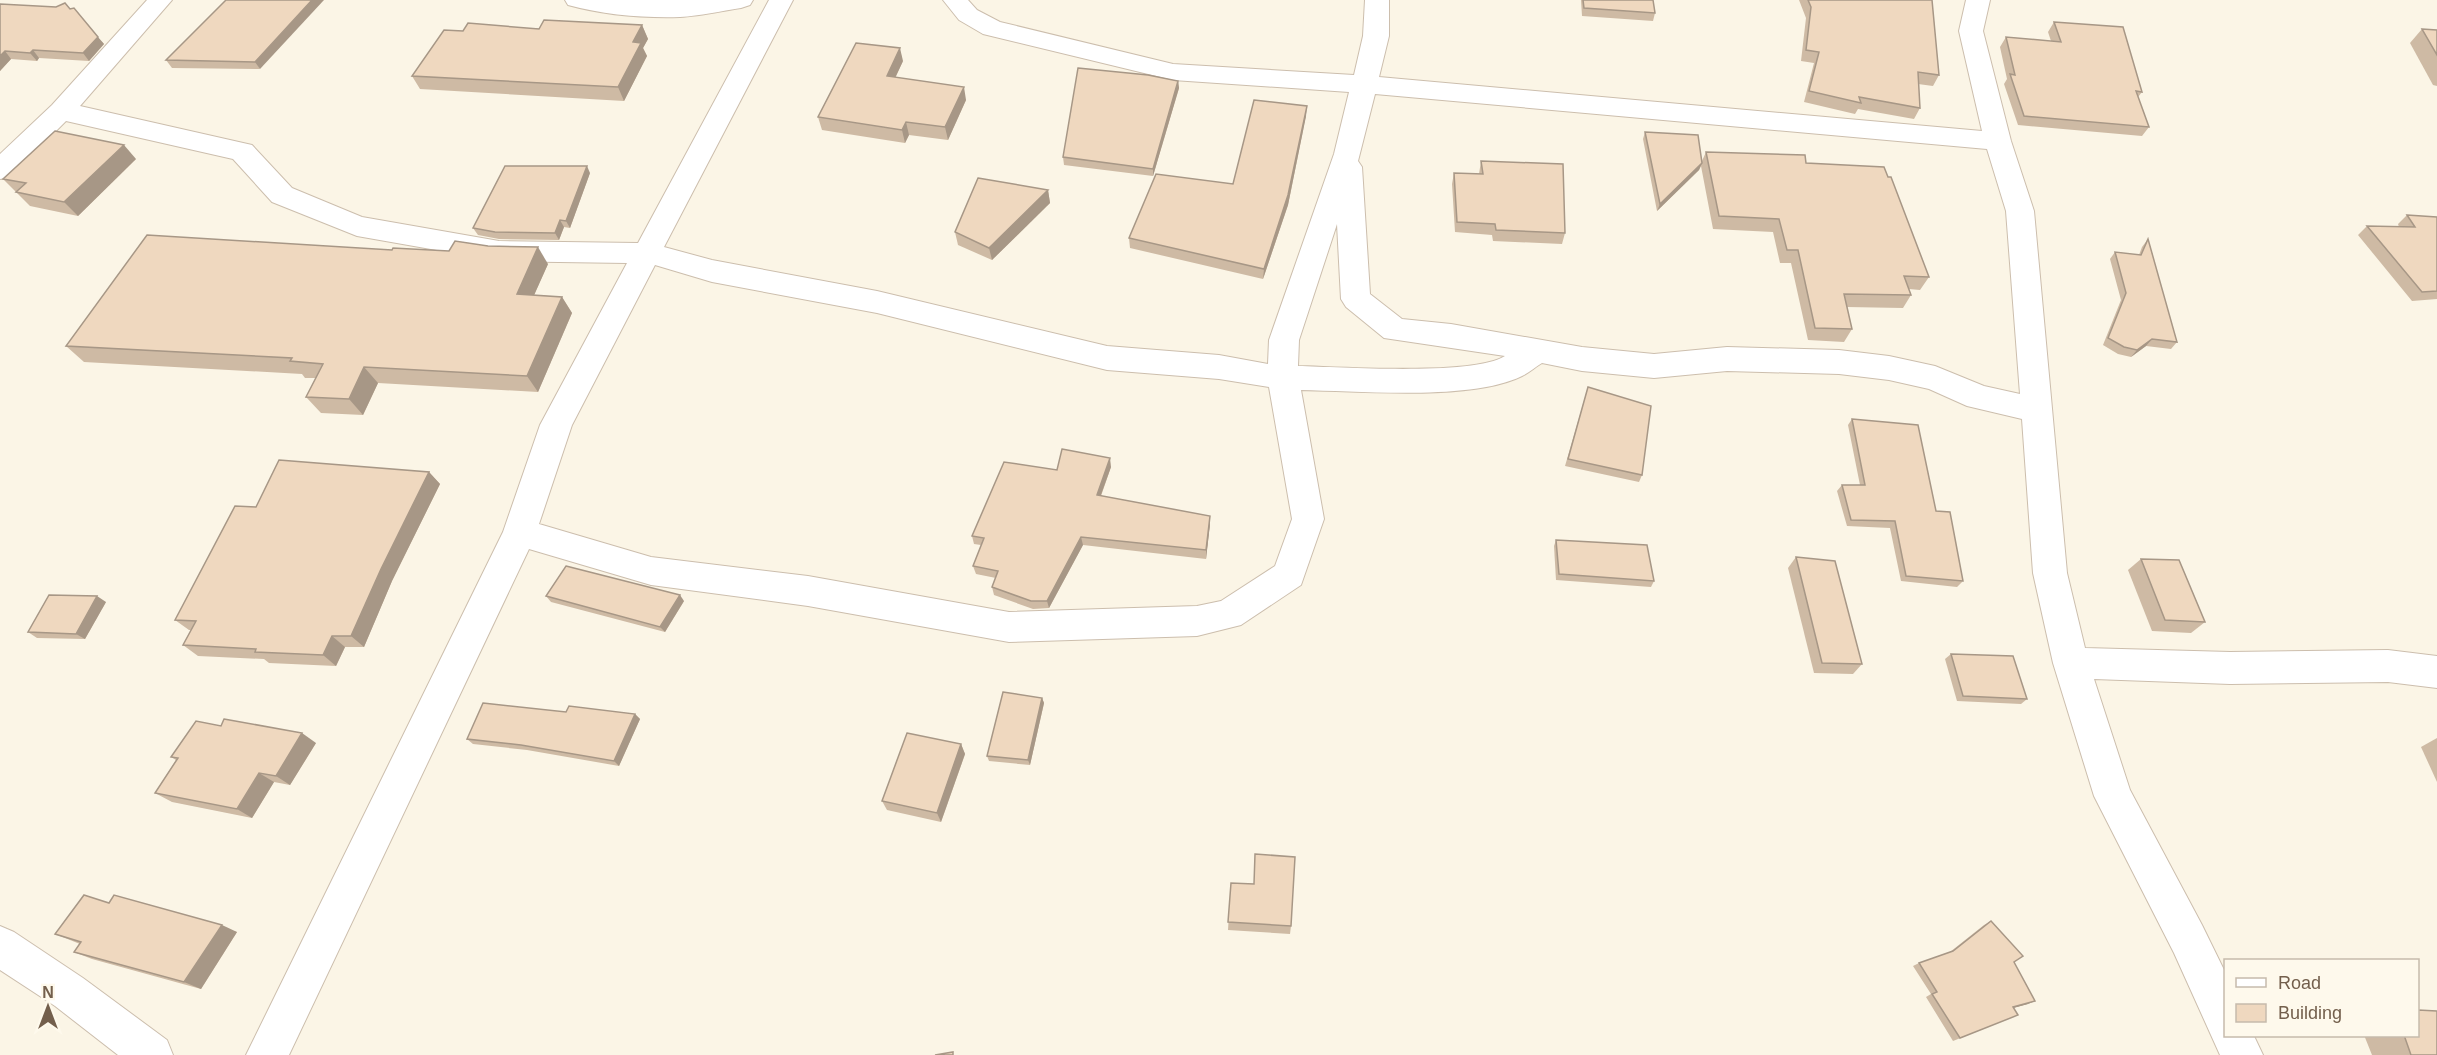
<svg xmlns="http://www.w3.org/2000/svg" width="2437" height="1055" font-family="Helvetica,sans-serif">
	<rect width="100%" height="100%" fill="#fbf5e6"/>
	<g fill="none" stroke-linecap="round" stroke-linejoin="round">
		<defs>
			<g id="minor">
				<path d="M147,0H172L80,106L252,145L292,188L362,217L499,241L638,243L769,0H793L664,247L712,260L877,291L1107,346L1219,355L1268,364L1269,340L1334,154L1349,92L1173,80L983,34L959,20L943,0H968L977,10L1000,22L1173,64L1354,75L1363,36L1365,0H1389V36L1379,77L1982,131L1959,31L1966,0H1990L1983,31L2011,141L2034,211L2067,573L2085,648L2230,652L2388,650L2437,656V688L2388,682L2230,684L2094,679L2130,790L2202,925L2226,974V1036H2254L2263,1055H2220L2174,953L2094,796L2053,663L2033,573L2022,419L1967,406L1929,389L1889,380L1839,374L1727,371L1654,378L1582,371L1542,363C1535,367 1529,373 1522,376C1472,401 1359,391 1301,390L1324,519L1301,585L1241,625L1197,636L1009,642L808,606L651,585L529,549L289,1055H246L503,532L540,425L627,263L499,261L357,236L272,202L233,159L66,121L10,177L0,179V154L52,105ZM1375,94L1987,149L2006,211L2020,394L1984,386L1935,366L1889,356L1839,350L1727,347L1654,354L1582,347L1451,324L1402,319L1370,294L1362,167L1358,161ZM1337,224L1341,299L1346,307L1384,338L1505,356C1474,376 1341,367 1298,366L1299,340ZM655,265L712,282L877,313L1107,370L1219,379L1269,387L1292,519L1275,566L1221,601L1197,606L1009,612L808,576L651,557L539,524L572,425Z"/>
				<path d="M565,0H753L750,5L741,8C721,11 700,16 680,17C644,18 604,15 568,5Z"/>
				<path d="M0,926L14,932L83,978L167,1040L173,1055H118L55,1006L0,970Z"/>
			</g>
		</defs>
		<use href="#minor" stroke="#ccbead" stroke-width="2"/>
		<use href="#minor" fill="#fff" fill-rule="evenodd"/>
	</g>
	<g fill="#cebaa4">
		<path d="M226,0L260,69L172,68L166,60Z"/>
		<path d="M1581,0H1653L1655,13L1653,21L1582,16Z"/>
		<path d="M1799,0H1932L1939,75L1933,86L1918,84L1920,108L1914,119L1858,109L1855,114L1804,102L1814,63L1801,61L1806,18Z"/>
		<path d="M0,4L70,9L104,44L89,61L39,58L37,61L11,59L0,71Z"/>
		<path d="M2054,22L2142,92L2138,97L2149,127L2142,136L2018,125L2004,84L2007,79L2000,47L2006,37L2051,41L2048,32Z"/>
		<path d="M642,25L648,39L643,48L647,56L624,101L420,89L412,76L463,31Z"/>
		<path d="M2422,29L2437,30V86L2433,85L2410,43Z"/>
		<path d="M903,61L895,78L966,100L948,140L909,135L905,143L822,130L818,117Z"/>
		<path d="M1178,81L1179,88L1153,176L1064,165L1063,157Z"/>
		<path d="M1306,116L1288,205L1263,279L1130,248L1129,238L1233,184Z"/>
		<path d="M1645,132L1702,161L1706,152L1806,163L1888,177L1929,277L1920,290L1909,289L1911,295L1903,308L1847,307L1852,329L1844,342L1808,340L1791,263H1780L1773,232L1713,229L1701,166L1699,170L1657,211L1643,139Z"/>
		<path d="M136,159L78,216L30,206L3,179Z"/>
		<path d="M1481,161L1565,233L1562,244L1493,241L1492,235L1455,232L1452,184L1454,173L1479,174Z"/>
		<path d="M590,173L570,228L564,227L559,240L499,239L478,235L473,228Z"/>
		<path d="M1048,190L1050,203L992,260L958,245L955,232Z"/>
		<path d="M2407,215L2437,217V299L2412,301L2358,235L2367,226L2399,227L2398,224Z"/>
		<path d="M2148,239L2177,342L2171,349L2146,346L2131,357L2118,354L2103,345L2121,300L2110,259L2115,252L2139,255L2142,247Z"/>
		<path d="M548,264L534,295L562,297L572,313L538,392L378,383L363,415L321,413L306,397L316,378H305L302,374L84,362L66,346Z"/>
		<path d="M1588,387L1642,475L1639,482L1565,466Z"/>
		<path d="M1852,419L1936,511L1963,581L1957,587L1901,581L1890,528L1847,526L1837,491L1842,485H1860L1848,425Z"/>
		<path d="M1111,467L1101,496L1210,524L1206,559L1083,545L1049,608L1033,609L994,595L992,587L996,578L976,574L973,566L981,545L974,544L972,536L1057,470Z"/>
		<path d="M429,472L440,484L392,581L364,647H345L336,666L269,663L264,659L198,656L183,645L191,630H189L175,620L256,507Z"/>
		<path d="M1556,540L1654,581L1651,587L1556,580L1554,546Z"/>
		<path d="M1796,557L1862,664L1853,674L1814,673L1788,568Z"/>
		<path d="M2141,559L2205,622L2191,633L2152,631L2128,570Z"/>
		<path d="M546,596L684,601L665,632L551,602Z"/>
		<path d="M106,602L85,639L37,638L28,632Z"/>
		<path d="M1951,654L2027,699L2021,704L1957,701L1945,659Z"/>
		<path d="M1042,698L1044,703L1030,765L989,761L987,756Z"/>
		<path d="M566,712L635,714L640,719L619,766L527,750L473,744L467,739Z"/>
		<path d="M2437,738V782L2421,747Z"/>
		<path d="M316,743L290,785L274,782L252,818L172,802L155,793L176,760L171,757Z"/>
		<path d="M961,744L965,754L941,822L887,810L882,801Z"/>
		<path d="M1231,883L1254,884L1291,926L1290,934L1228,930Z"/>
		<path d="M109,903L237,932L201,989L92,959L74,952L80,944L55,934Z"/>
		<path d="M1991,921L2014,962L2028,1004L2013,1008L2018,1015L1953,1041L1926,997L1931,994L1913,966L1919,963L1950,952L1984,925Z"/>
		<path d="M2364,1035H2418L2437,1055H2372Z"/>
	</g>
	<g fill="#a79786">
		<path d="M312,0H324L260,69L255,62Z"/>
		<path d="M642,25L648,39L643,48L647,56L624,101L618,87L633,42Z"/>
		<path d="M98,37L104,44L89,61L83,53Z"/>
		<path d="M900,48L903,61L890,89L887,76Z"/>
		<path d="M33,50L39,58L37,61L30,53Z"/>
		<path d="M5,51L11,59L0,71V56Z"/>
		<path d="M1178,81L1179,88L1153,176V169Z"/>
		<path d="M964,87L966,100L948,140L945,127Z"/>
		<path d="M1307,106L1306,116L1288,205L1263,279L1264,269Z"/>
		<path d="M906,122L909,135L905,143L902,130Z"/>
		<path d="M124,145L136,159L78,216L64,202Z"/>
		<path d="M1702,163L1699,170L1657,211L1660,204Z"/>
		<path d="M587,166L590,173L570,228L566,221Z"/>
		<path d="M1048,190L1050,203L992,260L989,248Z"/>
		<path d="M560,220L564,227L559,240L555,233Z"/>
		<path d="M538,247L548,264L527,311L517,294Z"/>
		<path d="M562,297L572,313L538,392L527,376Z"/>
		<path d="M2152,339L2146,346L2131,357L2137,350Z"/>
		<path d="M364,367L378,383L363,415L349,399Z"/>
		<path d="M1110,458L1111,467L1098,503L1097,495Z"/>
		<path d="M429,472L440,484L392,581L364,647L351,636L381,569Z"/>
		<path d="M1210,516V524L1206,559V550Z"/>
		<path d="M1081,537L1083,545L1049,608L1047,601Z"/>
		<path d="M680,595L684,601L665,632L660,627Z"/>
		<path d="M97,596L106,602L85,639L76,634Z"/>
		<path d="M332,636L345,647L336,666L323,655Z"/>
		<path d="M1042,698L1044,703L1030,765L1028,760Z"/>
		<path d="M635,714L640,719L619,766L614,761Z"/>
		<path d="M302,733L316,743L290,785L276,776Z"/>
		<path d="M961,744L965,754L941,822L937,813Z"/>
		<path d="M259,773L274,782L252,818L237,809Z"/>
		<path d="M222,925L237,932L201,989L184,982Z"/>
		<path d="M2035,1001L2028,1004L2006,1010L2013,1007Z"/>
	</g>
	<g fill="#efd8bf" stroke="#a79786" stroke-width="1.5">
		<path d="M226,0H312L255,62L166,60Z"/>
		<path d="M1583,0H1653L1655,13L1584,8Z"/>
		<path d="M1808,0H1932L1939,75L1918,72L1920,108L1859,97L1861,103L1809,91L1819,52L1806,50L1811,7Z"/>
		<path d="M65,3L70,9L74,8L98,37L83,53L33,50L30,53L5,51L0,56V4L56,7Z"/>
		<path d="M544,20L642,25L633,42L641,43L618,87L412,76L444,30L463,31L468,23L539,29Z"/>
		<path d="M2054,22L2123,27L2142,92L2136,91L2149,127L2024,116L2010,74L2015,75L2006,37L2061,42Z"/>
		<path d="M2422,29L2437,30V55Z"/>
		<path d="M856,43L900,48L887,76L964,87L945,127L906,122L902,130L818,117Z"/>
		<path d="M1078,68L1148,75L1178,81L1153,169L1063,157Z"/>
		<path d="M1254,100L1307,106L1288,195L1264,269L1129,238L1156,174L1233,184Z"/>
		<path d="M55,131L124,145L64,202L16,192L26,183L3,179Z"/>
		<path d="M1645,132L1698,135L1702,163L1660,204Z"/>
		<path d="M1706,152L1805,155L1806,163L1884,167L1888,177H1891L1929,277L1904,276L1911,295L1844,294L1852,329L1815,328L1798,250H1787L1779,219L1719,216Z"/>
		<path d="M1481,161L1563,164L1565,233L1496,230L1495,224L1457,222L1454,173L1483,174Z"/>
		<path d="M505,166H587L566,221L560,220L555,233L495,232L473,228Z"/>
		<path d="M978,178L1048,190L989,248L955,232Z"/>
		<path d="M2407,215L2437,217V291L2422,292L2367,226L2415,227Z"/>
		<path d="M147,235L392,250L393,248L449,251L455,241L488,246L538,247L517,294L562,297L527,376L364,367L349,399L306,397L323,364L290,361L292,358L66,346Z"/>
		<path d="M2148,239L2177,342L2152,339L2137,350L2124,347L2108,338L2126,293L2115,252L2141,255Z"/>
		<path d="M1588,387L1651,406L1642,475L1568,459Z"/>
		<path d="M1852,419L1918,425L1936,511L1950,512L1963,581L1906,576L1895,521L1851,520L1842,485H1865Z"/>
		<path d="M1062,449L1110,458L1097,495L1210,516L1206,550L1081,537L1047,601H1031L992,587L998,571L973,566L984,538L972,536L1004,462L1057,470Z"/>
		<path d="M279,460L429,472L381,569L351,636H332L323,655L255,652L256,649L183,645L196,621L175,620L235,506L256,507Z"/>
		<path d="M1556,540L1647,545L1654,581L1559,574Z"/>
		<path d="M1796,557L1835,561L1862,664L1822,663Z"/>
		<path d="M2141,559L2179,560L2205,622L2165,620Z"/>
		<path d="M566,566L680,595L660,627L546,596Z"/>
		<path d="M49,595L97,596L76,634L28,632Z"/>
		<path d="M1951,654L2013,656L2027,699L1963,696Z"/>
		<path d="M1003,692L1042,698L1028,760L987,756Z"/>
		<path d="M483,703L566,712L569,706L635,714L614,761L521,745L467,739Z"/>
		<path d="M224,719L302,733L276,776L259,773L237,809L155,793L178,758L171,757L196,721L221,726Z"/>
		<path d="M907,733L961,744L937,813L882,801Z"/>
		<path d="M1255,854L1295,857L1291,926L1228,922L1231,883L1254,884Z"/>
		<path d="M84,895L109,903L114,895L222,925L184,982L74,952L81,942L55,934Z"/>
		<path d="M1991,921L2023,956L2014,962L2035,1001L2013,1007L2018,1015L1960,1038L1932,994L1937,992L1919,963L1953,951Z"/>
		<path d="M2418,1010L2437,1011V1055H2411L2404,1035H2418Z"/>
		<path d="M953,1052V1055H935Z"/>
	</g>
	<rect x="2224" y="959" width="195" height="78" fill="#fef9ec" stroke="#c6bbac" stroke-width="1.5"/>
	<rect x="2236" y="978" width="30" height="9" fill="#ffffff" stroke="#c6bbac" stroke-width="1.5"/>
	<text x="2278" y="989" font-size="18" fill="#735f4c">Road</text>
	<rect x="2236" y="1004" width="30" height="18" fill="#efd8bf" stroke="#c6bbac" stroke-width="1.5"/>
	<text x="2278" y="1019" font-size="18" fill="#735f4c">Building</text>
	<g transform="translate(48 1007)" stroke="#fef9ec" stroke-width="4.5" paint-order="stroke">
	<path d="M0-4.5L10 22L0 15L-10 22Z" fill="#735f4c"/>
	<text y="-9" font-size="16" font-weight="bold" text-anchor="middle" fill="#735f4c">N</text>
	</g>
</svg>
